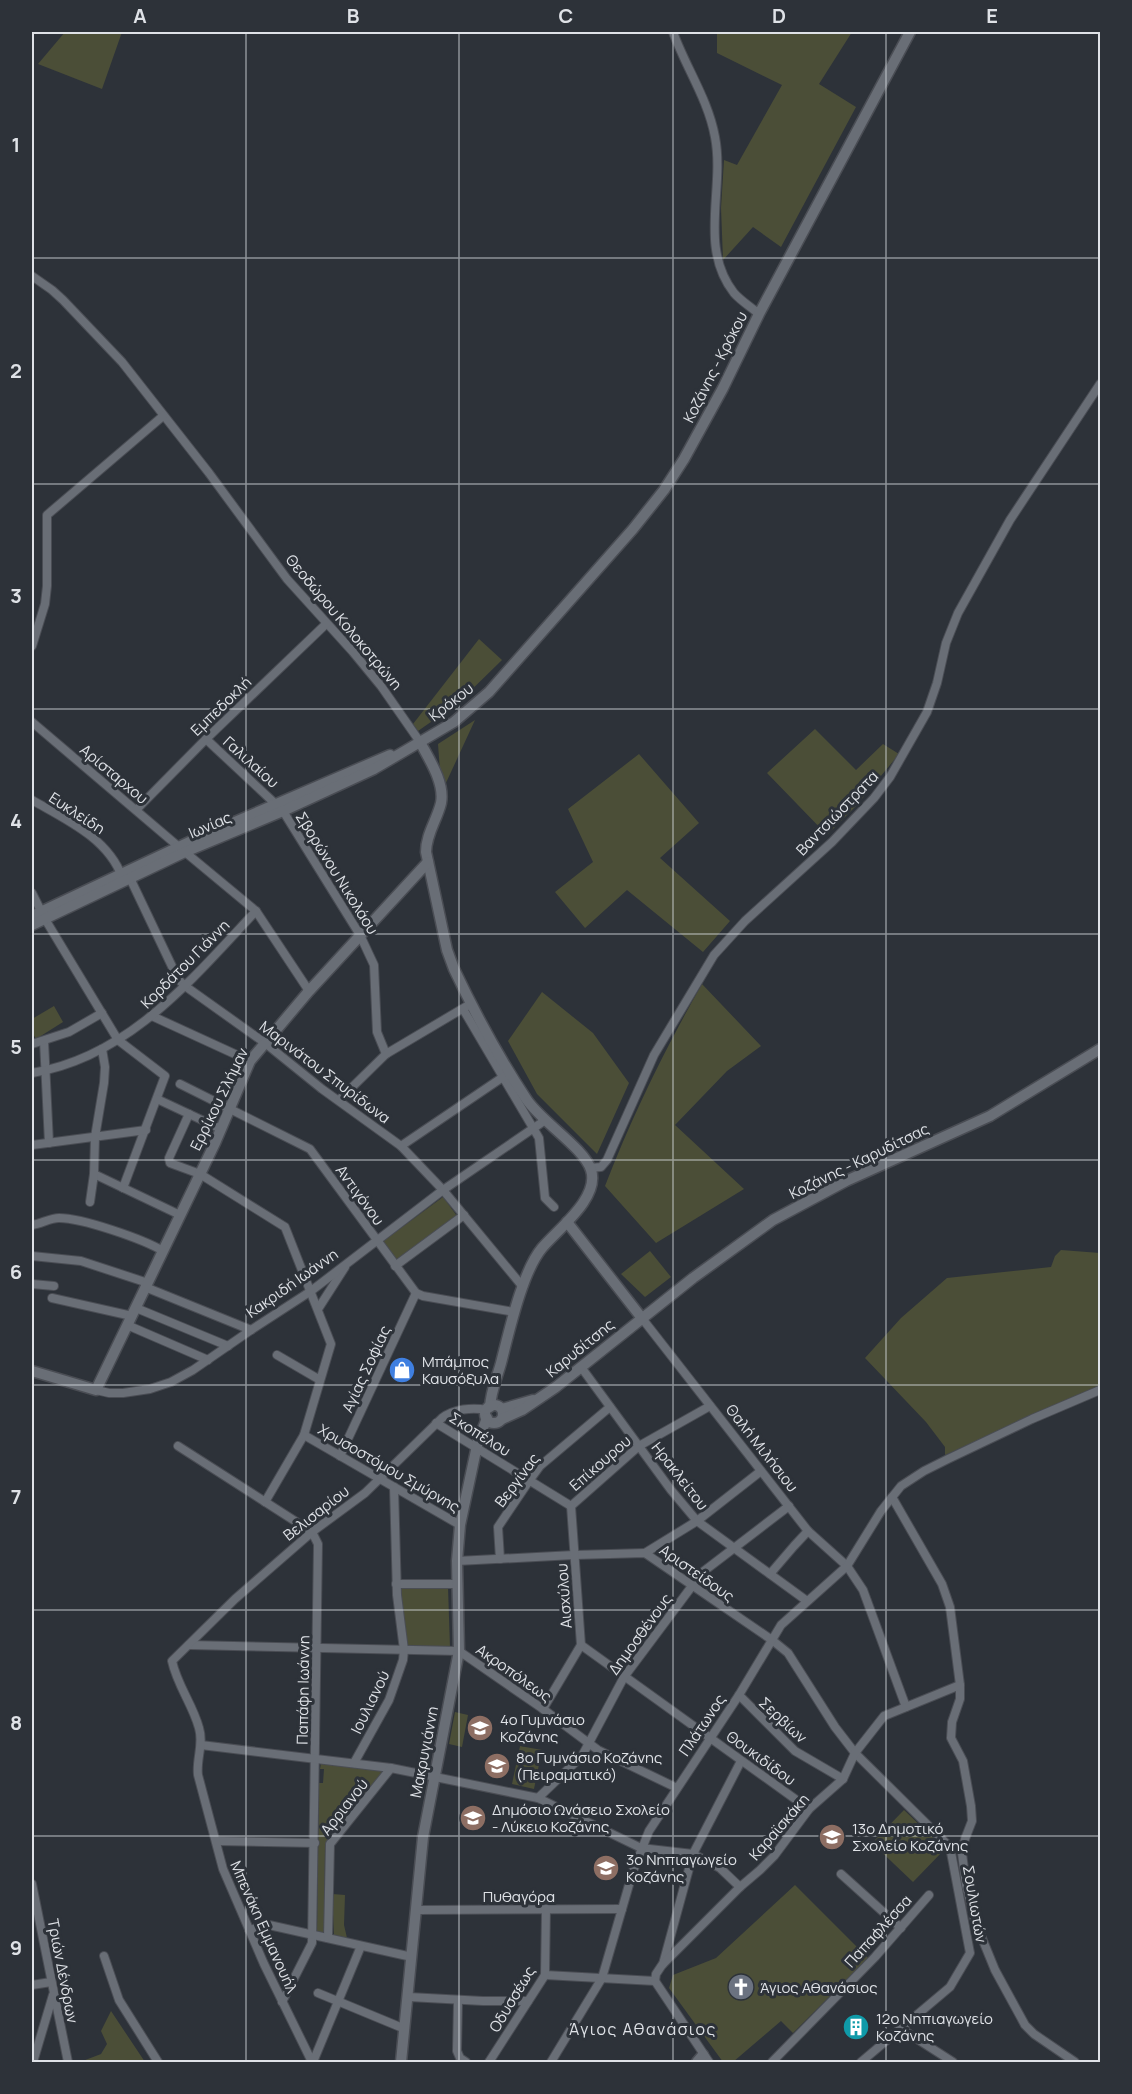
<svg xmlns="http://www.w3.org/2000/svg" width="1132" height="2094" font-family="Manrope,sans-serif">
	<rect width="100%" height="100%" fill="#2d3239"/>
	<g fill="#4b4e37">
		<path d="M65,32H122L102,89L38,64Z"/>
		<path d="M717,32H852L819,84L856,107L781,247L753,227L723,260L721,208L724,160L737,165L782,85L717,53Z"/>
		<path d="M479,639L502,660L458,703L418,731L413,724Z"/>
		<path d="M475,720L445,785L440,771L438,744Z"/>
		<path d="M815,729L856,770L883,744L899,754L857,805L827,835L767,773Z"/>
		<path d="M639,754L699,823L660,858L730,921L703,952L627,890L585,928L555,892L593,862L568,809Z"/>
		<path d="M702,984L761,1046L727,1071L675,1125L744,1189L656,1243L605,1186C632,1116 665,1049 702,984Z"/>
		<path d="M542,992L593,1033L629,1083L597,1154L537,1094L508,1041Z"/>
		<path d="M54,1006L63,1022L36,1039L32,1032V1019Z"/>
		<path d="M443,1197L457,1216L396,1261L382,1242Z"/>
		<path d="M1061,1250L1100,1253V1386L945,1455V1447L926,1422L865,1358L901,1318L947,1278L1051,1267L1055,1256Z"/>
		<path d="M650,1251L671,1277L645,1297L621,1274Z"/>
		<path d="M448,1587L450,1647L407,1646L400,1588Z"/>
		<path d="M455,1712L468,1715L462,1747L449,1744Z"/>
		<path d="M520,1746L542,1750L534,1789L512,1784Z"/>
		<path d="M321,1763L384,1771L331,1833L325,1849L324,1934L317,1931L319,1783H323L324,1769H320Z"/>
		<path d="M904,1810L945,1849L913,1882L872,1843Z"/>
		<path d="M795,1885L868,1958L793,2033L781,2021L733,2062H723L669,1988L673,1975L716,1958Z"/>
		<path d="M332,1894L345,1895L344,1925L347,1938L334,1935Z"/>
		<path d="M111,2011L145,2062H80L101,2054L107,2044L101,2031Z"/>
	</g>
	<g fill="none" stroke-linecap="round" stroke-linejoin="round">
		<defs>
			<g id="street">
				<path d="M673,32C686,68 708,99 715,137C725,189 698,247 734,293C741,301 751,307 759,314"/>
				<path d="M32,276L52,290L63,300L122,362L209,473L287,579L353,652L381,686L420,742"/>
				<path d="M32,646L45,604L47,586V515L163,416"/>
				<path d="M32,722L179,847"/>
				<path d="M206,739L283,811L360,935L374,965L377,1032L386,1054"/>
				<path d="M32,800C65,819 108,838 122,877"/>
				<path d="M136,810L206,739L326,624"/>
				<path d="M185,852L256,911L309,991"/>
				<path d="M129,876L178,979L185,986L265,1043L322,1089L401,1146L443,1190L523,1287"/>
				<path d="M32,893L45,919L118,1040L165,1076L123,1188"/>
				<path d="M463,1009L539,1138L545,1198L554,1207"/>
				<path d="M152,1016L250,1061"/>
				<path d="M44,1041L49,1143"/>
				<path d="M32,1044L69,1032L102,1013"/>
				<path d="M32,1073C129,1057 192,979 256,911"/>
				<path d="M180,1084L310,1149L416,1293L423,1296L514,1312"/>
				<path d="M157,1099L221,1129"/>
				<path d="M339,1100L386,1054L467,1006"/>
				<path d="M189,1114L169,1158L170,1163L200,1174L285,1227L331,1344L304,1435L265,1502"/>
				<path d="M32,1145L146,1130"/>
				<path d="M401,1146L503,1077"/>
				<path d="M590,1168L601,1167L607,1160L654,1055L714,955L745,921L832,842L874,798L890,777L927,712L937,683L946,643L958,613L1010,520L1100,384"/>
				<path d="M94,1174L180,1215"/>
				<path d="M90,1202L94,1174L95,1137L104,1083L105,1067L102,1049"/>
				<path d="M32,1225C41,1224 50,1218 59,1218C82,1218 143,1239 163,1251"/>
				<path d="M32,1256L81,1261L148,1283"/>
				<path d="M395,1266L464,1215"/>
				<path d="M32,1284L54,1286"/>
				<path d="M145,1287L251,1330"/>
				<path d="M52,1298L132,1316"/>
				<path d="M136,1308L228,1346"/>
				<path d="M318,1309L345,1267"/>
				<path d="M641,1317L808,1531L847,1566L863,1590L906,1707"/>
				<path d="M127,1325L208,1360"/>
				<path d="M277,1355L320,1380"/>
				<path d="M581,1367L671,1490L697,1521L807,1601"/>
				<path d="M96,1390L109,1393H123L150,1389L171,1382L193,1370L251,1330L311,1291L443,1190L544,1121"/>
				<path d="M436,1423L571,1506"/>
				<path d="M304,1435L460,1525"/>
				<path d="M178,1446L312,1532L318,1544L312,1943L282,2002"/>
				<path d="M340,1456L416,1293"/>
				<path d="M892,1497L942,1584L950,1607L960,1685V1699L952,1722L951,1738L963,1761L971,1806L972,1821L965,1839L962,1853L966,1885L975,1921L995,1970L1025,2025L1034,2034L1075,2062"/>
				<path d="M571,1506L639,1446L710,1406"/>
				<path d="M645,1553L697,1521L761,1471"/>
				<path d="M500,1559L498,1527L529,1481L540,1466L610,1407"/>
				<path d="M457,1561L574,1555L645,1553L772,1640L788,1653L835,1727L855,1753L950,1847L970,1953L950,1987L861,2062"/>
				<path d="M770,1574L794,1546L808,1531"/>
				<path d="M396,1584H458"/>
				<path d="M189,1645L459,1651L543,1709L598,1750L677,1788"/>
				<path d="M581,1645L809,1809"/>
				<path d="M739,1695L795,1751L843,1779"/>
				<path d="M543,1709L581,1645L571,1506"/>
				<path d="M201,1745L391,1768L538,1798L641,1848L693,1854L720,1868L740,1887"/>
				<path d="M354,1763L389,1700L403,1660L404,1650L397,1595L394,1487"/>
				<path d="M538,1798L582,1756L624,1677L698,1578L704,1571L789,1506"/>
				<path d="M216,1841L315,1843"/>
				<path d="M841,1874L901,1928"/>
				<path d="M32,1884L68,2062"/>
				<path d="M417,1910L622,1909"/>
				<path d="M249,1930L269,1925L412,1957"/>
				<path d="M328,1938L330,1844L391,1768"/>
				<path d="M104,1956L119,2000L158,2062"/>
				<path d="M663,1964L693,1854L741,1761"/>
				<path d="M545,1975L655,1981"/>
				<path d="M655,1981L656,1974L662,1965L740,1887L760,1870L774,1856L809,1809L843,1779L855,1753L884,1716L960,1685"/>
				<path d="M655,1981L709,2062"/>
				<path d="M32,1985L51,1982"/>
				<path d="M318,1993L405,2029"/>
				<path d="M409,1997L483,2001H528"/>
				<path d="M458,2000L457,2051L460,2058L466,2062"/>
				<path d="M900,2028L953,2062"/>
				<path d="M33,2062L53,1995"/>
				<path d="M312,2062L264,1964L223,1869L198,1775C196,1759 204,1744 199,1728C193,1705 177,1685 172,1661L235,1599L312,1532L365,1493L442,1418C454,1409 472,1407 487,1410"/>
				<path d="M313,2062L361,1946"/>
				<path d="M489,2062L545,1975L546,1909"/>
				<path d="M551,2062L602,1978L633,1871L649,1831L739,1695L781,1625L847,1566L881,1511L901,1486L924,1471L948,1459L1032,1419L1100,1390"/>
				<path d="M772,2062L875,1957L929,1895"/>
			</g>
			<g id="secondary">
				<path d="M420,742C429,759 445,783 441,803C437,820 426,834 426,852L447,950L454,969C474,1011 501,1061 527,1100C543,1123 584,1148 591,1170C600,1198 558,1229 542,1248C522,1272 509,1332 501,1363C497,1378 491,1390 490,1407"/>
				<path d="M32,916L200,837L390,755"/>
				<path d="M32,925L185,852L283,811L374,769L454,722L489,692L633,529L664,490L684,459L723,388L759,314L910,32"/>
				<path d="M567,1222L641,1317"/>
				<path d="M32,1371L96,1390L215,1143L250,1061L309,991L428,862"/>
				<circle cx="494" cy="1414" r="9"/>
				<path d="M502,1409L533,1400"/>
				<path d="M502,1419L522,1410L556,1387L693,1278L773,1220L846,1181L990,1116L1100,1049"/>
				<path d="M401,2062L423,1837L459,1651L457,1561L460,1525L478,1441L487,1418"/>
				<path d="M697,2062L703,2055"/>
			</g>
		</defs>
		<use href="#street" stroke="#4a4d54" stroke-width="10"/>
		<use href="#secondary" stroke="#4a4d54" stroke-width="13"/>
		<use href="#street" stroke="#696e76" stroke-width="8"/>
		<use href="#secondary" stroke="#696e76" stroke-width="10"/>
	</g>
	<path fill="none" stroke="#dfe2e7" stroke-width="1.5" stroke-opacity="0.55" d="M246,32V2062M459,32V2062M673,32V2062M886,32V2062M32,258H1100M32,484H1100M32,709H1100M32,934H1100M32,1160H1100M32,1385H1100M32,1610H1100M32,1836H1100"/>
	<defs>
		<symbol id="shop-disc" viewBox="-11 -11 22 22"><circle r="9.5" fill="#3f7fe0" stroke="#2d3239"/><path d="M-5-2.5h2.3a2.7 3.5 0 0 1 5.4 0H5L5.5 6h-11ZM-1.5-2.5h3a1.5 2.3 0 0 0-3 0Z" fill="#fff"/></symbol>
		<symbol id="school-disc" viewBox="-11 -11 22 22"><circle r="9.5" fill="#8d6e63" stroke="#2d3239"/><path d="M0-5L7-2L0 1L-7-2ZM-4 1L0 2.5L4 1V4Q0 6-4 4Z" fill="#fff"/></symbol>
		<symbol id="church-disc" viewBox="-11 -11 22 22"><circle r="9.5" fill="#6b7280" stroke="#2d3239"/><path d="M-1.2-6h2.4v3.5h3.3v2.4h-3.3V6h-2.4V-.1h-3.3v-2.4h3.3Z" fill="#fff"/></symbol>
		<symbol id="building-disc" viewBox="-11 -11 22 22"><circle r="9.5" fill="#0f9aa8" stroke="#2d3239"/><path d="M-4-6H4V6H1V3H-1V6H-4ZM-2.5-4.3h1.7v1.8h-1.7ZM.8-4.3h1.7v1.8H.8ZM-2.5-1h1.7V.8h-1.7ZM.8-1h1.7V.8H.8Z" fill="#fff"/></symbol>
	</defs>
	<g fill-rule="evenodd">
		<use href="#shop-disc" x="387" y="1355" width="30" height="30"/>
		<use href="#school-disc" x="465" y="1713" width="30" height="30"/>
		<use href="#school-disc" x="482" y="1751" width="30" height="30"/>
		<use href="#school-disc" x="458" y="1803" width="30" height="30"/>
		<use href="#school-disc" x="817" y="1822" width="30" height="30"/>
		<use href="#school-disc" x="591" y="1853" width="30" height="30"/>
		<use href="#church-disc" x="726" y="1972" width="30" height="30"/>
		<use href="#building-disc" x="841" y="2012" width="30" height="30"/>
	</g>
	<g text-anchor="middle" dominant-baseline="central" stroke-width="6" stroke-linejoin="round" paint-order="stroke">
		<g font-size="15" fill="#dfe2e7" stroke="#2d3239">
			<text transform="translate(715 367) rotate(-63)">Κοζάνης - Κρόκου</text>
			<text transform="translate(344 622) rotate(50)">Θεοδώρου Κολοκοτρώνη</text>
			<text transform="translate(451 702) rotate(-38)">Κρόκου</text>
			<text transform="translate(221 706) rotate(-44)">Εμπεδοκλή</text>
			<text transform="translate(251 762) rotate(42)">Γαλιλαίου</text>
			<text transform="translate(114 774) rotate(40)">Αρίσταρχου</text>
			<text transform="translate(77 813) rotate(33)">Ευκλείδη</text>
			<text transform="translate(837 813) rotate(-46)">Βαντσιώστρατα</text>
			<text transform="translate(210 825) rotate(-23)">Ιωνίας</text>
			<text transform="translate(337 873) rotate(58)">Σβορώνου Νικολάου</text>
			<text transform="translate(185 964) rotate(-45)">Κορδάτου Γιάννη</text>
			<text transform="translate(325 1072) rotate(37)">Μαρινάτου Σπυρίδωνα</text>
			<text transform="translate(219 1099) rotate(-64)">Ερρίκου Σλήμαν</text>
			<text transform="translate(859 1161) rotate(-26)">Κοζάνης - Καρυδίτσας</text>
			<text transform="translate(360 1195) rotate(54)">Αντιγόνου</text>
			<text transform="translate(292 1283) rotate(-35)">Κακριδή Ιωάννη</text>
			<text transform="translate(580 1348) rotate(-39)">Καρυδίτσης</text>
			<text transform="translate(366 1369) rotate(-65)">Αγίας Σοφίας</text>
			<text transform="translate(480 1434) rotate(32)">Σκοπέλου</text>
			<text transform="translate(762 1448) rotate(52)">Θαλή Μιλήσιου</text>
			<text transform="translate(600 1463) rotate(-41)">Επίκουρου</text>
			<text transform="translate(389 1468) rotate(30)">Χρυσοστόμου Σμύρνης</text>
			<text transform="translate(680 1476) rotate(52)">Ηρακλείτου</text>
			<text transform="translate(517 1480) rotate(-53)">Βεργίνας</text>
			<text transform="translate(316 1513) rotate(-38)">Βελισαρίου</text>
			<text transform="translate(697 1573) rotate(35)">Αριστείδους</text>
			<text transform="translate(564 1596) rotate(-94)">Αισχύλου</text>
			<text transform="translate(640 1634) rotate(-54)">Δημοσθένους</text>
			<text transform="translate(514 1673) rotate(35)">Ακροπόλεως</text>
			<text transform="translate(303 1690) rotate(-89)">Παπάφη Ιωάννη</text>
			<text transform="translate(370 1702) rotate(-64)">Ιουλιανού</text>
			<text transform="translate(783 1720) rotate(43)">Σερβίων</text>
			<text transform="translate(702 1725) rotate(-56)">Πλάτωνος</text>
			<text transform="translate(424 1752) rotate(-79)">Μακρυγιάννη</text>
			<text transform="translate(761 1758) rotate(36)">Θουκιδίδου</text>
			<text transform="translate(344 1807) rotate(-52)">Αρριανού</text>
			<text transform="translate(779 1827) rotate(-49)">Καραϊσκάκη</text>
			<text x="519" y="1896">Πυθαγόρα</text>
			<text transform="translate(975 1904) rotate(80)">Σουλιωτών</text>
			<text transform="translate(264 1927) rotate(66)">Μπενάκη Εμμανουήλ</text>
			<text transform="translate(878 1931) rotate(-48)">Παπαφλέσσα</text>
			<text transform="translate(63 1971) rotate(79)">Τριών Δένδρων</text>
			<text transform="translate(512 1999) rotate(-59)">Οδυσσέως</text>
		</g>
		<g font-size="15" fill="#dfe2e7" stroke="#2d3239" text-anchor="start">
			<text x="422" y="1361">Μπάμπος<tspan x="422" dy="17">Καυσόξυλα</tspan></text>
			<text x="500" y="1719">4ο Γυμνάσιο<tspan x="500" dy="17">Κοζάνης</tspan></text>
			<text x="516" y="1757">8ο Γυμνάσιο Κοζάνης<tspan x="516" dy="17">(Πειραματικό)</tspan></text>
			<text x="492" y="1809">Δημόσιο Ωνάσειο Σχολείο<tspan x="492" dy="17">- Λύκειο Κοζάνης</tspan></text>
			<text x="852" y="1828">13ο Δημοτικό<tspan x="852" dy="17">Σχολείο Κοζάνης</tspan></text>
			<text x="626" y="1859">3ο Νηπιαγωγείο<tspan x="626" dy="17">Κοζάνης</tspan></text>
			<text x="760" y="1987">Άγιος Αθανάσιος</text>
			<text x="876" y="2018">12ο Νηπιαγωγείο<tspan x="876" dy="17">Κοζάνης</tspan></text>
		</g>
		<g font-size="16" letter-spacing="1.5" fill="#dfe2e7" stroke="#2d3239">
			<text x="643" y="2029">Άγιος Αθανάσιος</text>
		</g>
	</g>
	<rect width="1132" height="2094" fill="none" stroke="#2d3239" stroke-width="66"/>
	<rect x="33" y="33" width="1066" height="2028" fill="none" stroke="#dfe2e7" stroke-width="2"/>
	<g font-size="20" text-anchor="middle" font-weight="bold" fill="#dfe2e7">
		<text x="140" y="23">A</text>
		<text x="353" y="23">B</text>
		<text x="566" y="23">C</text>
		<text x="779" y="23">D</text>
		<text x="992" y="23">E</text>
		<text x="16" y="152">1</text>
		<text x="16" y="378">2</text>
		<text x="16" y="603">3</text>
		<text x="16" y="828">4</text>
		<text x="16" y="1054">5</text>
		<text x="16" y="1279">6</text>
		<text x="16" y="1504">7</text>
		<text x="16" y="1730">8</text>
		<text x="16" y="1955">9</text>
	</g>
</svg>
